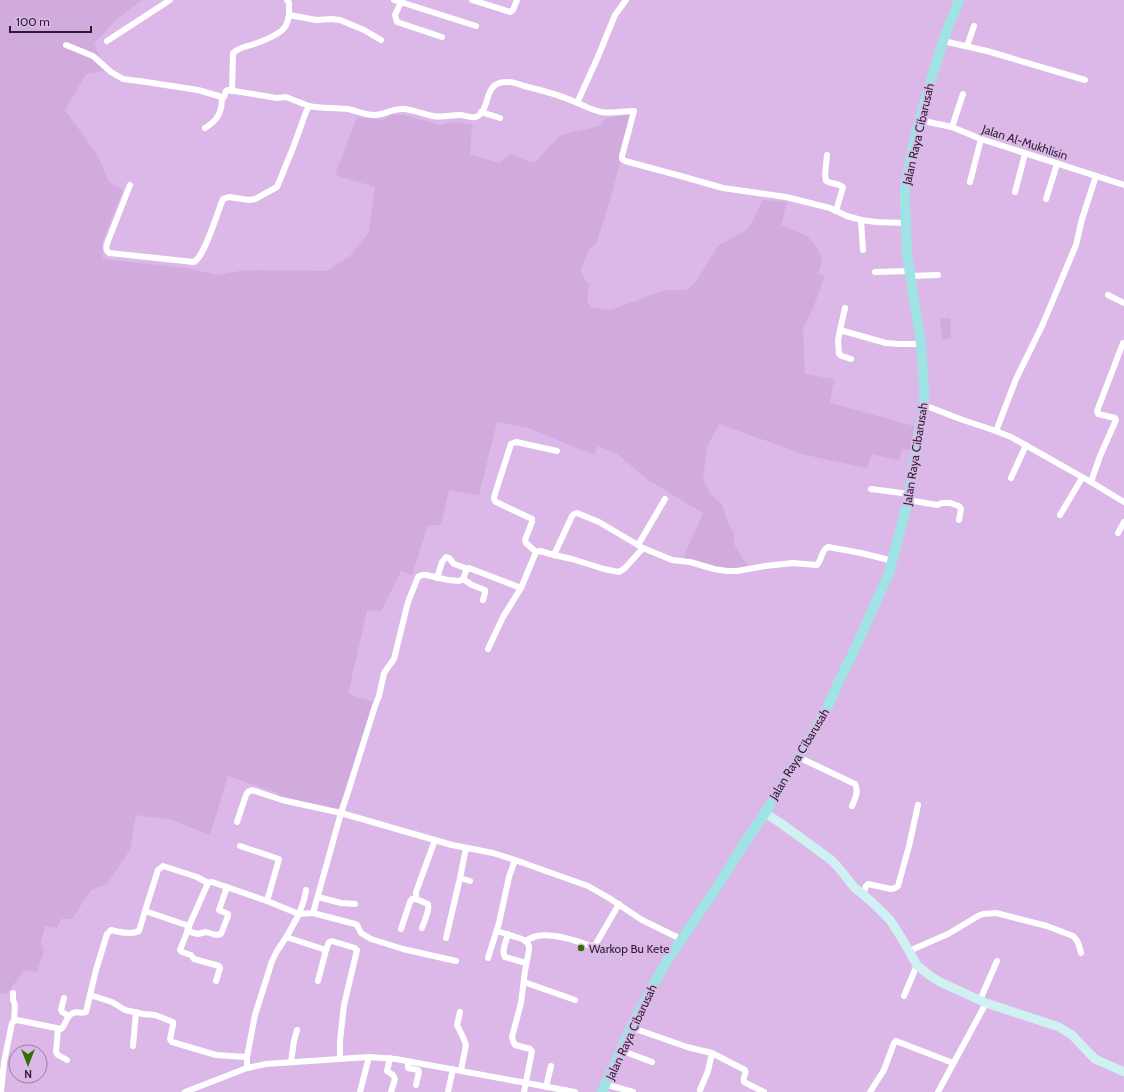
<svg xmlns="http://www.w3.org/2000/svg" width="1124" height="1092" font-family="Cabin,sans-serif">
	<rect width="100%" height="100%" fill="#dbb8e8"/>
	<g fill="#d1aade">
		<path d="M0,0H142L116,20L94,44L105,71L86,74L65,110L98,156L109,182L123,190L102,243L103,259L187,268L217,275L245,270L326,271L350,256L369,232L375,187L335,175L357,117L383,120L391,115H403L440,125L455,122L472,125L470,154L499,163L510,154L534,163L561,135L600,126L606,118L634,114L609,203L596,244L589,249L581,270L585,280L589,284L587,301L591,307L611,310L665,290H686L695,283L718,246L746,230L754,219L762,200L787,202L781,225L807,236L817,247L822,260L818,274L825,276L813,308L803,328L805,374L834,379L830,403L914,426L911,450L902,449L899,460L872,454L867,468L806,455L719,424L707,447L703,480L711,495L722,504L728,523L734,533V544L748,567L724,572L681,563L703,513L648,480L616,453L598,446L594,455L528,428L497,422L479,495L449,490L441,525H428L412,575L401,571L381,611L367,610L348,694L374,702L336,816L279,801L278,793L228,776L210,835L171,820L136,815L130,850L107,884L91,890L72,919H61L57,928L45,926L41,943L44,951L37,972L24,970L7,994H0Z"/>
		<path d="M950,318L951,338L942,339L940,319Z"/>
	</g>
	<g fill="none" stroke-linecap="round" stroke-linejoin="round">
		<g stroke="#fff" stroke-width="6">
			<path d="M287,0L289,3V15"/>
			<path d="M394,0L476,26"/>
			<path d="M402,0L395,15L397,22L442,37"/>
			<path d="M472,0L510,12L513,10L517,0"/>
			<path d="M107,41L170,0"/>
			<path d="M943,41L987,51L1085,80"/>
			<path d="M66,45L93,56L111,72L123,79L146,82L198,90L222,97H224L226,91L228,90L277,98L286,97L309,106"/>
			<path d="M967,46L974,26"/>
			<path d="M232,91L233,53C238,48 245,47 251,45C261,42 279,35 285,27C288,23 288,19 289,15L316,20L331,19L340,20L364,30L381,40"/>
			<path d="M577,103L597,59L615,15L626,0"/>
			<path d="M481,112L500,118"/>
			<path d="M919,120L952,127L981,139L1124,185"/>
			<path d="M952,127L963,94"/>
			<path d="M205,128C218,120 222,112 222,97"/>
			<path d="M827,155L825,175L826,181C831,184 838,183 843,187L836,211"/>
			<path d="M970,182L981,139"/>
			<path d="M130,185L108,241C106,247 105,249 109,253L194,262C205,256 217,213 223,199L229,197L249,200L255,199L277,187L293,148L306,112L309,106C322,109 335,107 348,109C357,111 366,115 374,115C385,115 393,108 404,109C414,110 423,114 433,116C442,118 451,115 460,115C465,115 470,118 475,117C492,113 481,81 507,82C512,82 519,84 524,86C541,90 557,94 573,101C583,105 591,110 601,112C613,114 623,111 634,111L622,156V159L625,161L677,175L723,188L786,197L830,208L847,216L861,220L876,222L905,223"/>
			<path d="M1015,192L1025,154"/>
			<path d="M1046,199L1057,164"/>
			<path d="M861,220L863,250"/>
			<path d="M875,272L910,271"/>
			<path d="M911,276L938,275"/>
			<path d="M1108,295L1124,303"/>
			<path d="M845,308L840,330L886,343L899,344H921"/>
			<path d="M840,330L838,341L839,354L842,356L851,359"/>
			<path d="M924,405L960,419L996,431L1011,437L1091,482L1124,502"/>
			<path d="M996,431L1016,379L1042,326L1076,245L1082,219L1096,176"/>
			<path d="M1011,478L1026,445"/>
			<path d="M1091,482L1100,456L1116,420L1115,418L1098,414L1097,411L1123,343"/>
			<path d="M871,489L909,494"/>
			<path d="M908,500L937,505L942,503H950L959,506L961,509L959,520"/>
			<path d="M1060,515L1082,478"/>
			<path d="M1118,533L1124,522"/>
			<path d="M638,545L665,499"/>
			<path d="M536,552L526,543L525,540L532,522V519L496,502L494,499V497L511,444L516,442L557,451"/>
			<path d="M554,555L572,559L604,569L619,572L625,568L643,548"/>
			<path d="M437,578L442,562L446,557L449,558L454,564L468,569"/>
			<path d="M463,579L472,585L485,590V593L483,600"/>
			<path d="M488,649L503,617L521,588"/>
			<path d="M798,757L855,784C859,792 855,799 852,806"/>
			<path d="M237,822L246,795L248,792L252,790L282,800L341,813L452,845L493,853L515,860L588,886L609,898L642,920L683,940"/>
			<path d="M240,846L279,859L267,901"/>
			<path d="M466,848L460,878L470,881"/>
			<path d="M863,895L866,886L868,884L891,889L895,888L898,886L909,846L918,805"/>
			<path d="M318,897L341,903L355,904"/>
			<path d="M145,911L158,870L163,866L197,877L208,883"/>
			<path d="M313,913L355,924L357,925L361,933L371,939L403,949L456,961"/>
			<path d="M189,927L180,950L182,952L191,955L194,959L219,966L220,968L216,981"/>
			<path d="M422,928C424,921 430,911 428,904L416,899V892L435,840"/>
			<path d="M401,929L410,902L412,899H416"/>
			<path d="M187,931L198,934L206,932L216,935L221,934L228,916V914L219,910L227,887"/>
			<path d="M497,931L522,939L527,942L529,946V950L525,971L521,1003L512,1037L513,1041L515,1045L530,1049L532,1051L524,1092"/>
			<path d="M508,934C506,942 501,951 505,957L526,963"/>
			<path d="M286,937L326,950L318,981"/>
			<path d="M446,938L460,878"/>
			<path d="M525,941C529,939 533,937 537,936C555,933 577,941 594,947L619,904"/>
			<path d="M326,950L329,942L332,941L355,948L357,950L344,1005L340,1041V1058"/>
			<path d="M909,951L948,934L978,916L983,914L996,913L1047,926L1073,936C1079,941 1079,946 1081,953"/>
			<path d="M488,958L499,923L509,877L515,860"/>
			<path d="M524,982L575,1000"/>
			<path d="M13,993V1000L15,1005L14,1021"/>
			<path d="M90,995L96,970L107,934L111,930C120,932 131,935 139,931L145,911L189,926L208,883L212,882L267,901L299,914L304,900L306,890"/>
			<path d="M904,996L917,965"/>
			<path d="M64,998L61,1010L62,1012L69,1016"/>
			<path d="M980,1000L997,961"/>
			<path d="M460,1012L457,1025L463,1037L466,1045L461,1070"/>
			<path d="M633,1028L687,1047L712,1053L745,1070C747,1074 742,1078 744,1082L764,1092"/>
			<path d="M58,1029L56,1052L58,1055L67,1060"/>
			<path d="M133,1046L136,1012"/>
			<path d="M623,1051L652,1062"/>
			<path d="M390,1058L387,1071L393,1075L395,1079L391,1092"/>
			<path d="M408,1061V1068L418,1070L419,1072L416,1085"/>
			<path d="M291,1062L294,1041L297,1030"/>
			<path d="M247,1068V1057L255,1015L272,961L277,951L287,936L299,914L313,913L341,813L349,789L375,706L379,696L384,673L394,659L408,602L418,577L422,575H426L448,580L459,581L463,579L466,571L469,568L521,588L536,552L540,551L554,555L572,516L574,514L577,513L599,522L643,548L672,560L690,562L714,569L727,571H737L765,566L793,563L817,565C822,560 821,550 828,547L861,553L893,561"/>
			<path d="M608,1085L633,1092"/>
			<path d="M546,1087L551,1066"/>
			<path d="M700,1090L708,1071L712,1053"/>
			<path d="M1,1092L4,1062L12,1023L14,1021L17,1020L61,1029C66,1025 66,1016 73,1013C77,1011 81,1014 86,1012L90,995L112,1002L125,1010L143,1014L155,1015L173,1022V1025L170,1039L172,1042L216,1055L247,1057"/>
			<path d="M185,1092L247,1068L266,1064L369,1057L396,1059L575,1092"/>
			<path d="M360,1092L369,1057"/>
			<path d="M448,1092L453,1069"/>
			<path d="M870,1092L884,1070L894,1043L896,1041L953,1063"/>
			<path d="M938,1092L986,1003"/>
		</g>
		<path stroke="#cff1f2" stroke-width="9" d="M765,813L782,824L830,859L838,867L854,887L873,903L890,920L901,937L917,965L929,975L940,982L986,1003L1059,1027L1072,1035L1088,1052L1095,1059L1124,1072"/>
		<path stroke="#a0e3e4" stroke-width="10" d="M602,1092L631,1027L655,982L667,961L719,884L743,845L765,813L805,747L828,706L839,681L853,653L889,573L908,500L924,405V387L921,344L907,255L905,203V183L918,125L928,90L943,41L959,0"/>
	</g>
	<circle fill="#316f02" stroke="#dbb8e8" stroke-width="1.5" cx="581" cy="948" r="4"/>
	<g text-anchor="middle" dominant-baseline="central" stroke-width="3.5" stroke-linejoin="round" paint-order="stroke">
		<g font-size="12" fill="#2b1e2f" stroke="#dbb8e8">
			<text transform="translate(918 134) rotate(-77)">Jalan Raya Cibarusah</text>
			<text transform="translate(1025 142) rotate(18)">Jalan Al-Mukhlisin</text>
			<text transform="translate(915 454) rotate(-81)">Jalan Raya Cibarusah</text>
			<text transform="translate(799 754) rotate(-59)">Jalan Raya Cibarusah</text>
			<text transform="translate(631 1032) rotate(-65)">Jalan Raya Cibarusah</text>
		</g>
		<g font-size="12" fill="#2b1e2f" stroke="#dbb8e8" text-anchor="start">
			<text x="589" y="948">Warkop Bu Kete</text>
		</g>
	</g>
	<g transform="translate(28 1064) rotate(180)"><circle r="19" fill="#dbb8e8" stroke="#957a9e"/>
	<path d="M0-3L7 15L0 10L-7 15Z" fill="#316f02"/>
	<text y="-6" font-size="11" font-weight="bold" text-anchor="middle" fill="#2b1e2f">N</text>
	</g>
	<path d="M10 26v6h81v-6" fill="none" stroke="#2b1e2f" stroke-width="2"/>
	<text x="16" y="26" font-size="12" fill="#2b1e2f" stroke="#dbb8e8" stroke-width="3" paint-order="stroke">100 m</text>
</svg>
